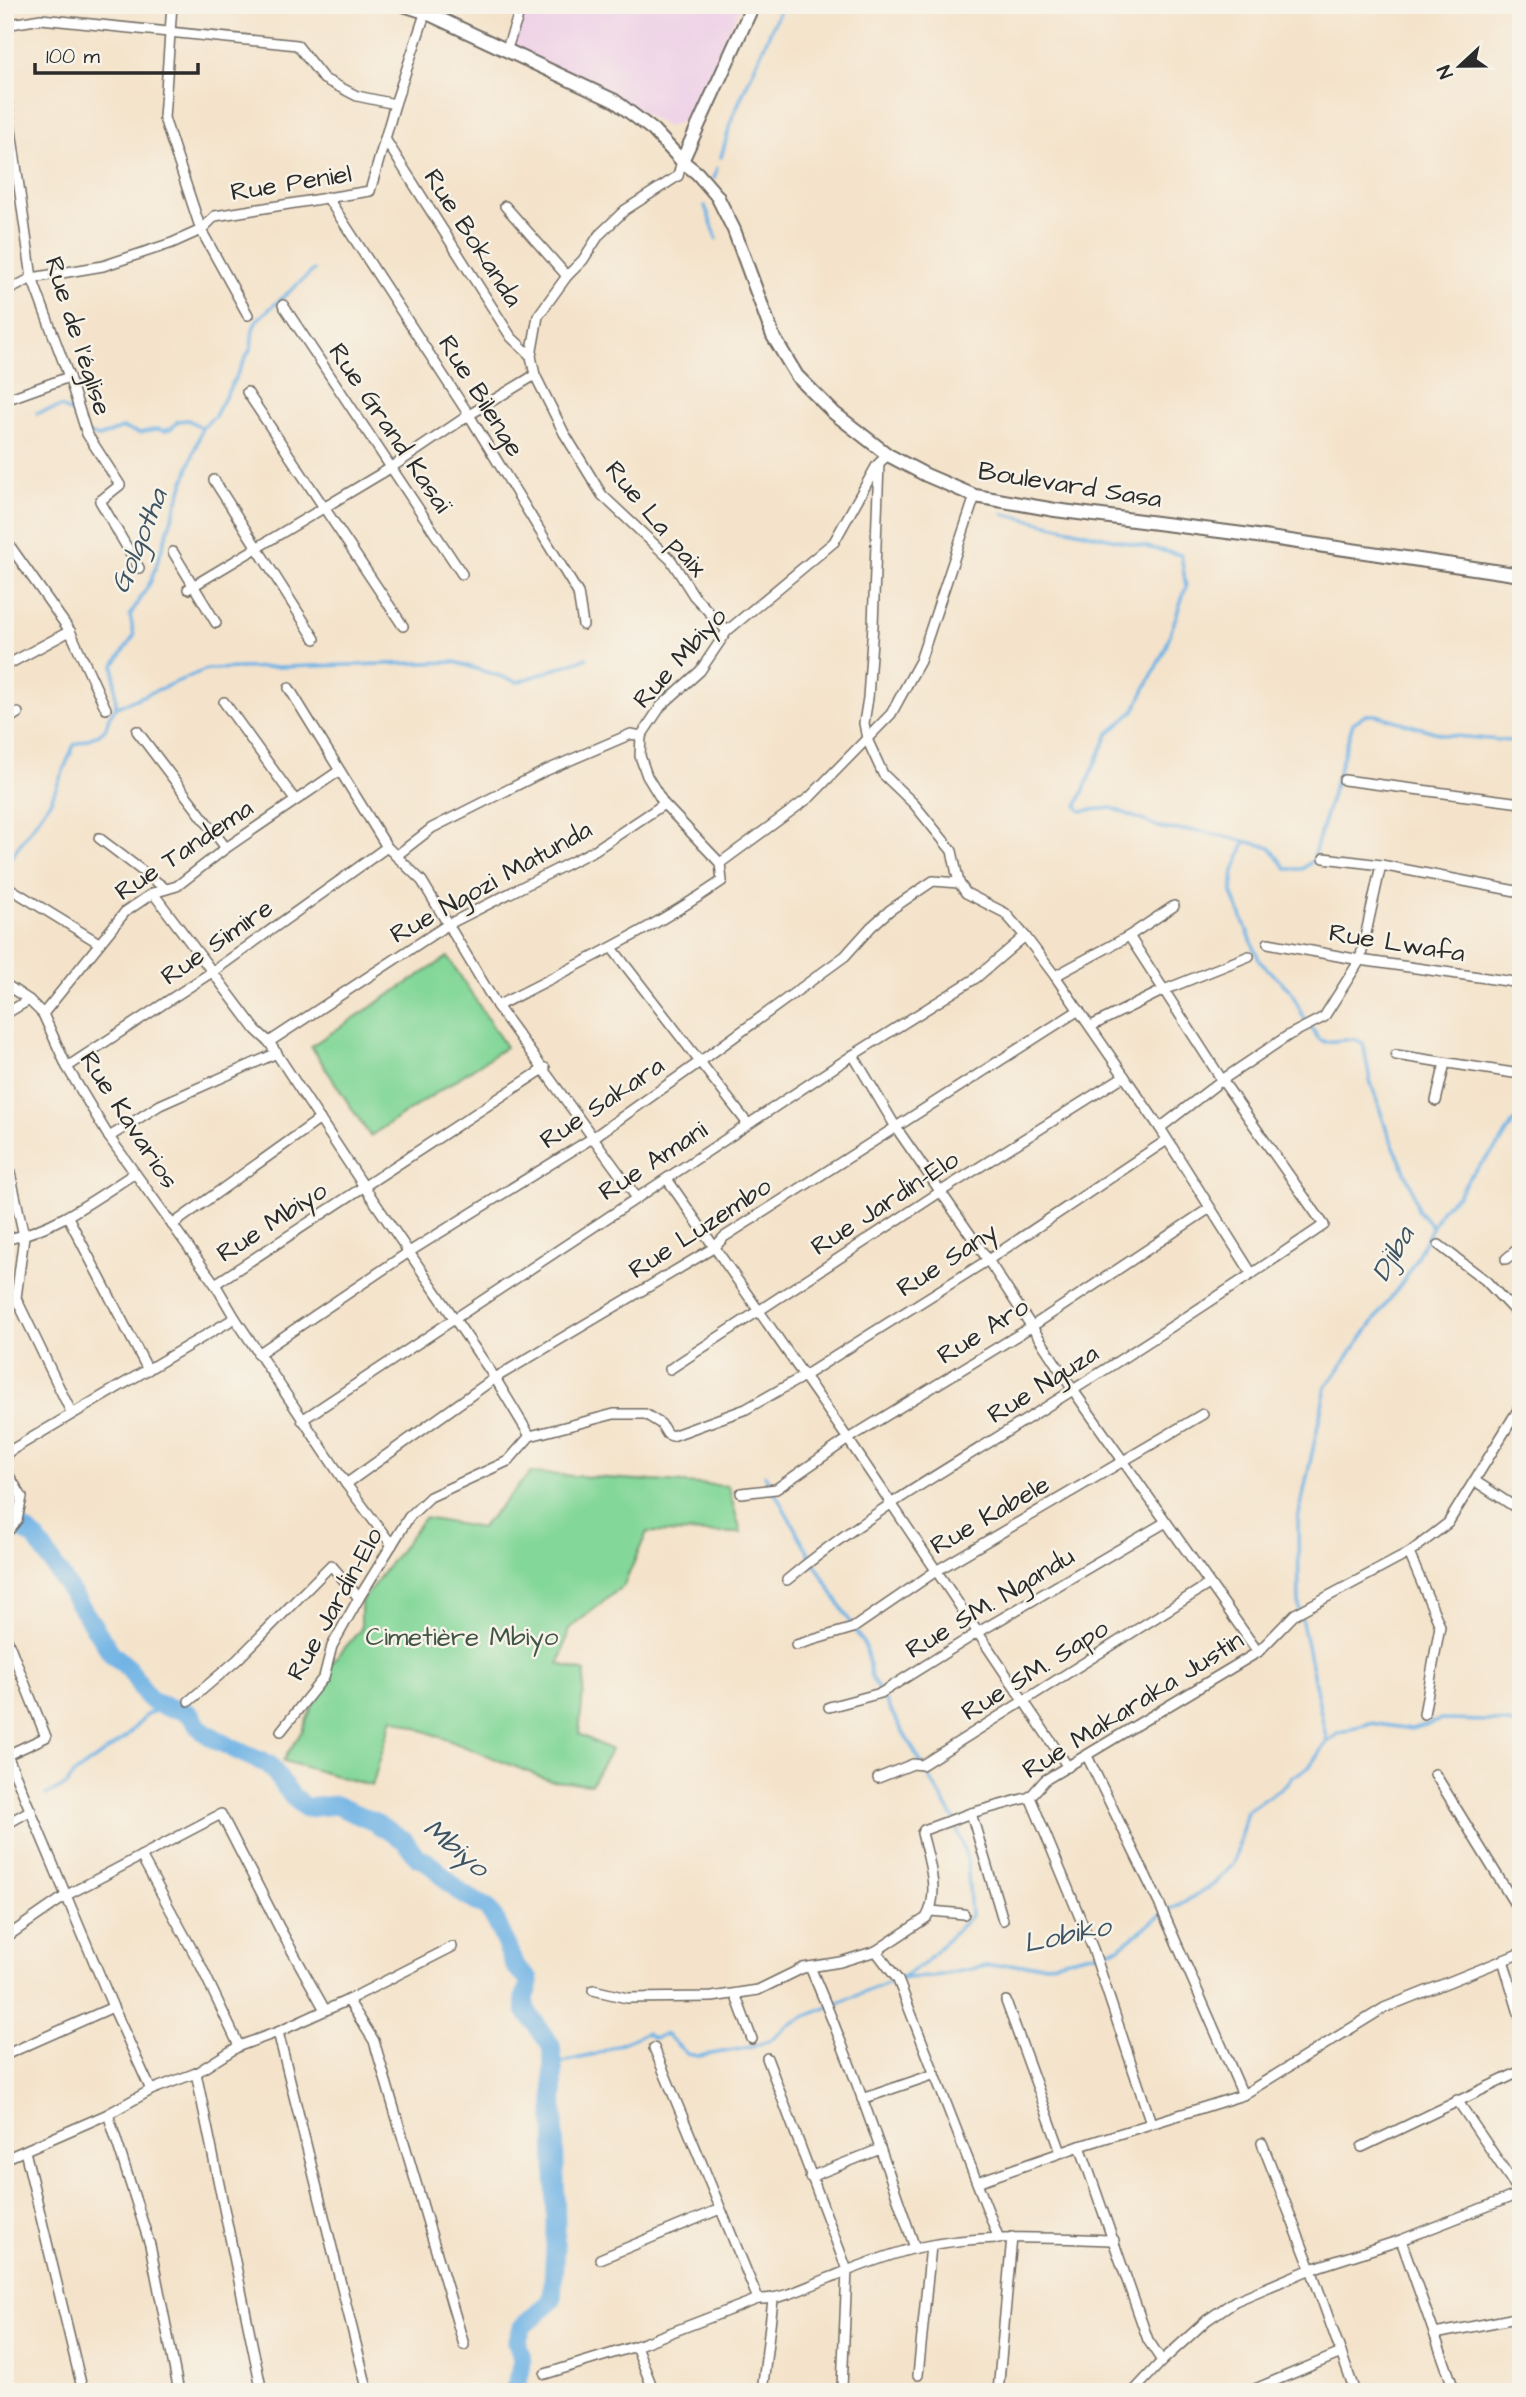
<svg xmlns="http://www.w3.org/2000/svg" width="1526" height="2397" font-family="'Architects Daughter',sans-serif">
	<rect width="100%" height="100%" fill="#f7f3e8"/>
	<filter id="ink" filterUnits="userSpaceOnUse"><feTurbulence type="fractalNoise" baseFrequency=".0143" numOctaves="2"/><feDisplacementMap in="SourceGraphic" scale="14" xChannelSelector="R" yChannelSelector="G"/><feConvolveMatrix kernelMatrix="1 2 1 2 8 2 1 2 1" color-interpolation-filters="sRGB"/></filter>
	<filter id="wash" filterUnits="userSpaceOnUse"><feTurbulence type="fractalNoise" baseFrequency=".00686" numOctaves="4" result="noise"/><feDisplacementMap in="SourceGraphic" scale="28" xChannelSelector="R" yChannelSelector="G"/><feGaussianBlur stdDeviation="1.57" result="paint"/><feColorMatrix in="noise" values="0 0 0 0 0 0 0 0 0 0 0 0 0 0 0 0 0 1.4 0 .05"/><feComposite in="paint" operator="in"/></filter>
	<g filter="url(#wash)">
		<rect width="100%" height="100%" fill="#f4e3ca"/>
		<path fill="#eed0e7" d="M528,5H741L689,119L667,127L610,94L510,49Z"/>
		<g fill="#83d799" stroke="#578162" stroke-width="2">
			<path d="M448,957L506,1047L370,1136L311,1046Z"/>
			<path d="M530,1473L728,1486L741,1533L647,1532L624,1585L569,1629L559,1664L585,1672L579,1734L611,1750L591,1784L551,1781L392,1718L372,1786L283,1761L302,1731L330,1665L361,1629V1602L424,1518L481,1528Z"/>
		</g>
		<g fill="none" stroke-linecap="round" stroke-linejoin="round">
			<g stroke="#6fb3e5" stroke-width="3.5">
				<path d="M721,157L733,116L782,5"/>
				<path d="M714,178L717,168"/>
				<path d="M705,206L717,239"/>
				<path d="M37,413L61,407L73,413L80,423"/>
				<path d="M89,434L99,437L122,428L140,433L157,429L164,431L172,428L178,421L188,420L201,427"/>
				<path d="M1004,514L1181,555L1186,587L1165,649L1134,711L1108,734L1077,806L1081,811L1112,808L1164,829L1201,831L1270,847L1287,869H1302L1315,859V851L1353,723L1366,715H1376L1445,735L1521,742"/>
				<path d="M117,707L207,669L455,662L518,682L587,658"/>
				<path d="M1245,842L1234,871L1232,893L1260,962L1291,991L1303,1016L1319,1039L1325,1042L1354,1039L1363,1043L1370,1080L1387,1131L1411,1185L1418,1210L1431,1225"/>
				<path d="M5,866L51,800L74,745L98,735L106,728L109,717L116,707L114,665L134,636L130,615L151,581L202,428L215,416L251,348L253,329L257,320L314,270"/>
				<path d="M765,1475L812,1559L866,1648L871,1677L954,1819L967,1859L971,1916L922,1965L902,1977"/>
				<path d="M1327,1742L1299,1607L1298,1519L1326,1387L1406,1277L1442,1209L1458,1195L1470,1176L1500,1144L1513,1122L1521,1117"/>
				<path d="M46,1795L67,1785L73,1775L126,1737L147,1714L164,1708"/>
				<path d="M553,2064L594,2055L646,2033L654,2038L666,2034L687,2054L699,2056L752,2047L774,2038L787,2026L804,2017L900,1978L930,1977L986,1966L1046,1964L1118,1948L1164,1913L1213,1885L1234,1863L1247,1811L1287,1784L1292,1777L1309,1767L1327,1742L1338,1734L1370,1723L1412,1729L1441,1720L1492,1721L1521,1725"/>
			</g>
			<path stroke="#6fb3e5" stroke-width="19" d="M5,1515L37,1540L112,1654C117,1658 123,1663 128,1668C136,1677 141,1690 150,1699C162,1710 179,1706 189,1714C194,1719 197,1726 203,1731C209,1738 260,1762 269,1764L292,1796L306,1808L336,1805L374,1822L404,1840L418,1858L428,1862L461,1893L487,1908L496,1921L515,1966L529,1979V1988L524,1998L526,2010L551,2046L553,2064L556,2228L552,2300L522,2327L517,2343C526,2361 521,2374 513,2392"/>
		</g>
	</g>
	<g filter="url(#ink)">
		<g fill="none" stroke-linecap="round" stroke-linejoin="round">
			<defs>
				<g id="street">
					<path d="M172,5L164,118L201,230L248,315"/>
					<path d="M5,25L41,19L297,45L324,79L357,96L395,104"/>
					<path d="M506,51L522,5"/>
					<path d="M5,88L32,278L69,377L87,434L120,485L100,501L139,568"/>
					<path d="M385,139L511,337L531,356"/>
					<path d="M682,161L678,176L625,210L599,235L583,260L567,276L538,316L531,356L535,375L564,433L602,495L671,560L694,596L727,631"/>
					<path d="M327,197L469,415L578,593L583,625"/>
					<path d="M505,206L567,276"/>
					<path d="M5,292L32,278L103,266L172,243L201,230L215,216L370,191L395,104L428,5"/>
					<path d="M283,305L462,574"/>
					<path d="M247,392L403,626"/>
					<path d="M5,400L69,377"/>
					<path d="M888,455L879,463L873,625L868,698L864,723L867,739L883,774L914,804L952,851L959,883L966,893L1005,913L1025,936L1055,976L1160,1128L1252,1274"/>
					<path d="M214,480L315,639"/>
					<path d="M5,539L70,631L106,709"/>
					<path d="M173,552L216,623"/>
					<path d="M188,589L392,467L469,415L535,375"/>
					<path d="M5,666L70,631"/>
					<path d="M289,688L387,847L422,881L497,1006L637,1198"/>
					<path d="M224,702L295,800"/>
					<path d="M5,721L18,713"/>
					<path d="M137,731L226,848"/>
					<path d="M1344,780L1521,803"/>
					<path d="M99,838L166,889"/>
					<path d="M396,856L432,828L545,771L631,734L641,736"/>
					<path d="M1324,858L1381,865L1521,892"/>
					<path d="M720,863L664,804L647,776L640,756L641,736L661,706L700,671L727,631L834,542L877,465"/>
					<path d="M5,888L11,889L99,943"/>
					<path d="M153,893L256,1030L269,1042L365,1188L495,1378L530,1436"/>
					<path d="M1268,943L1360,960L1521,983"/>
					<path d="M612,948L748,1124"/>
					<path d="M1055,976L1129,936L1174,906"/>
					<path d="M5,984L29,1000L43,1014L67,1067L109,1137L215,1284"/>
					<path d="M497,1006C574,967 651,930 722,881L720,863L810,797L891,714L920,661L975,496"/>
					<path d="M5,1014L29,1000"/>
					<path d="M43,1014L125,912L153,893L177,886L226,848L339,771"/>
					<path d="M1091,1026L1164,990L1249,956"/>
					<path d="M269,1042L447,925L595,850L664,804"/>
					<path d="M853,1055L897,1129L988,1260L1073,1390L1258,1652"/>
					<path d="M1396,1055L1520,1074L1521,1066"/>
					<path d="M67,1067L212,972L387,847"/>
					<path d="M1436,1101L1445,1063"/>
					<path d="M1160,1128L1222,1080L1289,1035L1324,1017L1360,960L1381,865"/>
					<path d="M109,1137L160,1105L277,1053"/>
					<path d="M5,1150L24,1236L16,1298L72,1414"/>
					<path d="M667,1179L848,1439L1068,1767"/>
					<path d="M68,1217L148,1370"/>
					<path d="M172,1225L320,1119"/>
					<path d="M5,1240C57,1228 92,1201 135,1173"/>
					<path d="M1439,1245L1485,1280L1521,1318"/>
					<path d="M1506,1259L1521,1246"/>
					<path d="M235,1318L346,1484L392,1545"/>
					<path d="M258,1354L409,1252L594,1137L701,1061L845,956L871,927L890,910L933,881L959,883"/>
					<path d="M670,1369L940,1192L1124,1076"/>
					<path d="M302,1420L853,1055L976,978L1025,936"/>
					<path d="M5,1464L8,1452L235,1318L215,1284L545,1068"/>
					<path d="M5,1469L22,1497L17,1520L5,1535"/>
					<path d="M1475,1481L1521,1511"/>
					<path d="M346,1484L495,1378L715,1247L724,1237L1079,1010"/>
					<path d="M741,1493L776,1489L848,1439L1031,1327L1210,1208"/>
					<path d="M1409,1553L1440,1626L1424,1714"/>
					<path d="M787,1580C863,1516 951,1467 1035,1414C1132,1353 1229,1290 1324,1225L1222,1080L1129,936"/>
					<path d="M5,1634L46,1737L5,1756"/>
					<path d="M796,1645L853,1628L936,1571L1203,1414"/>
					<path d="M189,1701L237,1660L331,1565L359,1598"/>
					<path d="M829,1707L881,1693L977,1633L1166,1522"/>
					<path d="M281,1731L324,1677L332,1646L359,1598L409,1517L430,1497L508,1461L530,1436L614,1414H645L661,1424L667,1434L672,1436L746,1409L804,1376L988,1260L1167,1140"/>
					<path d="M7,1755L113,2007L151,2090"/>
					<path d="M1087,1756L1159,1903L1243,2095"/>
					<path d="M1435,1774L1521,1914"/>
					<path d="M878,1778L913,1764L922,1765L1209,1584"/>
					<path d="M1030,1797L1093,1949L1151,2123"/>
					<path d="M971,1813L1003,1920"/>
					<path d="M5,1825L31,1810"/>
					<path d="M141,1856L201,1966L239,2046"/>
					<path d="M931,1911L964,1914"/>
					<path d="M5,1938L67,1895L221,1814L280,1929L325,2010"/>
					<path d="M876,1951L898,1980L999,2239"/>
					<path d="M1503,1960L1521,2020"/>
					<path d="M810,1967C850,2058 882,2154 915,2248"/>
					<path d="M593,1990L627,1998L712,1997L758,1990L803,1968L840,1962L876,1951L926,1918C941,1894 928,1858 922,1833L924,1830L971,1813L1030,1797L1045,1780L1258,1652L1295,1614L1409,1553L1448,1523L1521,1405"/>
					<path d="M735,1994L752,2039"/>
					<path d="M348,2000L374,2041L464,2345"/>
					<path d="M1006,2001L1061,2152"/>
					<path d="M278,2032L368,2392"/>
					<path d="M654,2048L758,2299"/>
					<path d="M5,2055L113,2007"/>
					<path d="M767,2058L847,2270L842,2388"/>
					<path d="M196,2073L262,2392"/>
					<path d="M862,2099L935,2074"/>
					<path d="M1457,2100L1520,2193"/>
					<path d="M108,2114L150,2245L179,2392"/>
					<path d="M1262,2143L1311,2269L1355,2392"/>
					<path d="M1080,2146L1148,2340L1162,2361"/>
					<path d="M1362,2147L1521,2071"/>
					<path d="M25,2151L83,2392"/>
					<path d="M5,2159L108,2114L151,2090L196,2073L239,2046L278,2032L348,2000L452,1947"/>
					<path d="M810,2177L880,2149"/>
					<path d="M977,2182L1080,2146L1243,2095L1384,2008L1521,1953"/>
					<path d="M1401,2240L1455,2392"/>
					<path d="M600,2259L720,2209"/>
					<path d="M1435,2334L1521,2317"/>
					<path d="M636,2346L654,2392"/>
					<path d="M545,2374L636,2346L758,2299C782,2300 806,2287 829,2278C857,2267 886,2255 916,2248C980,2233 1049,2238 1114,2240"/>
					<path d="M918,2375L931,2246"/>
					<path d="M762,2392L773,2300"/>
					<path d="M998,2392L1012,2237"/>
					<path d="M1133,2392L1162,2361L1207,2320L1235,2301L1311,2269L1401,2240L1521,2193"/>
					<path d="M1248,2392L1341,2353"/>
				</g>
				<g id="secondary">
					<path d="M403,5L425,12L615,101L653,130L682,161L697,173L717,196L734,230L773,336L797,376L834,413L888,455L926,475L975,496L1055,510L1243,534L1521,575"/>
					<path d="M682,161L753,5"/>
				</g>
			</defs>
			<use href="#street" stroke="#716b63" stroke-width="12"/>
			<use href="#secondary" stroke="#716b63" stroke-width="16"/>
			<use href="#street" stroke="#fff" stroke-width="9"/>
			<use href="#secondary" stroke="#fff" stroke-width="12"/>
		</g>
	</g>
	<g text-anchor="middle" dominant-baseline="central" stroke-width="5" stroke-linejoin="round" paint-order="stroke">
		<g font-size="26" fill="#2b2b2b" stroke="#f7f3e8">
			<text transform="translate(291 183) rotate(-9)">Rue Peniel</text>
			<text transform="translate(473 238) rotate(57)">Rue Bokanda</text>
			<text transform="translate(78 336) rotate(72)">Rue de l'église</text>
			<text transform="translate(481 396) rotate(58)">Rue Bilenge</text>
			<text transform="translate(390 428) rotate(56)">Rue Grand Kasaï</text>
			<text transform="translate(1070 485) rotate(9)">Boulevard Sasa</text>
			<text transform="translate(656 519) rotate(50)">Rue La paix</text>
			<text transform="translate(680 658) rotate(-48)">Rue Mbiyo</text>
			<text transform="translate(184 850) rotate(-34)">Rue Tandema</text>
			<text transform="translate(491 882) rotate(-29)">Rue Ngozi Matunda</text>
			<text transform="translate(217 942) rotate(-35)">Rue Simire</text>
			<text transform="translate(1397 943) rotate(9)">Rue Lwafa</text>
			<text transform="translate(602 1103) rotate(-34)">Rue Sakara</text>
			<text transform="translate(129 1120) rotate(57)">Rue Kavarios</text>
			<text transform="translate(653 1161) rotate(-33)">Rue Amani</text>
			<text transform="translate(885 1203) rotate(-33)">Rue Jardin-Elo</text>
			<text transform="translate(272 1222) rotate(-33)">Rue Mbiyo</text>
			<text transform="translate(700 1228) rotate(-33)">Rue Luzembo</text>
			<text transform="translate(947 1260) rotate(-33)">Rue Sany</text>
			<text transform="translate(983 1331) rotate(-32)">Rue Aro</text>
			<text transform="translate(1043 1384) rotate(-32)">Rue Nguza</text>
			<text transform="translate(990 1515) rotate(-30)">Rue Kabele</text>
			<text transform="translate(990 1603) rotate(-31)">Rue SM. Ngandu</text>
			<text transform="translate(335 1604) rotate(-61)">Rue Jardin-Elo</text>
			<text transform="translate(1035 1670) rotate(-32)">Rue SM. Sapo</text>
			<text transform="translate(1133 1705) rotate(-32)">Rue Makaraka Justin</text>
		</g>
		<g font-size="26" fill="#415646" stroke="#f7f3e8">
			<text x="462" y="1637">Cimetière Mbiyo</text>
		</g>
		<g font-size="28" font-style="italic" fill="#3f5463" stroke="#f7f3e8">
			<text transform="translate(139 541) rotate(-68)">Golgotha</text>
			<text transform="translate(1393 1254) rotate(-60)">Djiba</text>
			<text transform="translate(456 1848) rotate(40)">Mbiyo</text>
			<text transform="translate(1067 1935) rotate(-12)">Lobiko</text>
		</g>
	</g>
	<rect width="1526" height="2397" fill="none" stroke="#f7f3e8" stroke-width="28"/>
	<g transform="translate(1460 66) rotate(248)" stroke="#f7f3e8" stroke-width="5" paint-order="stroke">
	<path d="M0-5L12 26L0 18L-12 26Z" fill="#2b2b2b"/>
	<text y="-10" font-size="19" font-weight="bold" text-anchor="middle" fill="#2b2b2b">N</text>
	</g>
	<path d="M35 63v10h163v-10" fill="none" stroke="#2b2b2b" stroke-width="3.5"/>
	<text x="46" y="63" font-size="21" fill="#2b2b2b" stroke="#f7f3e8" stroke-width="5" paint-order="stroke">100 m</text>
</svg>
